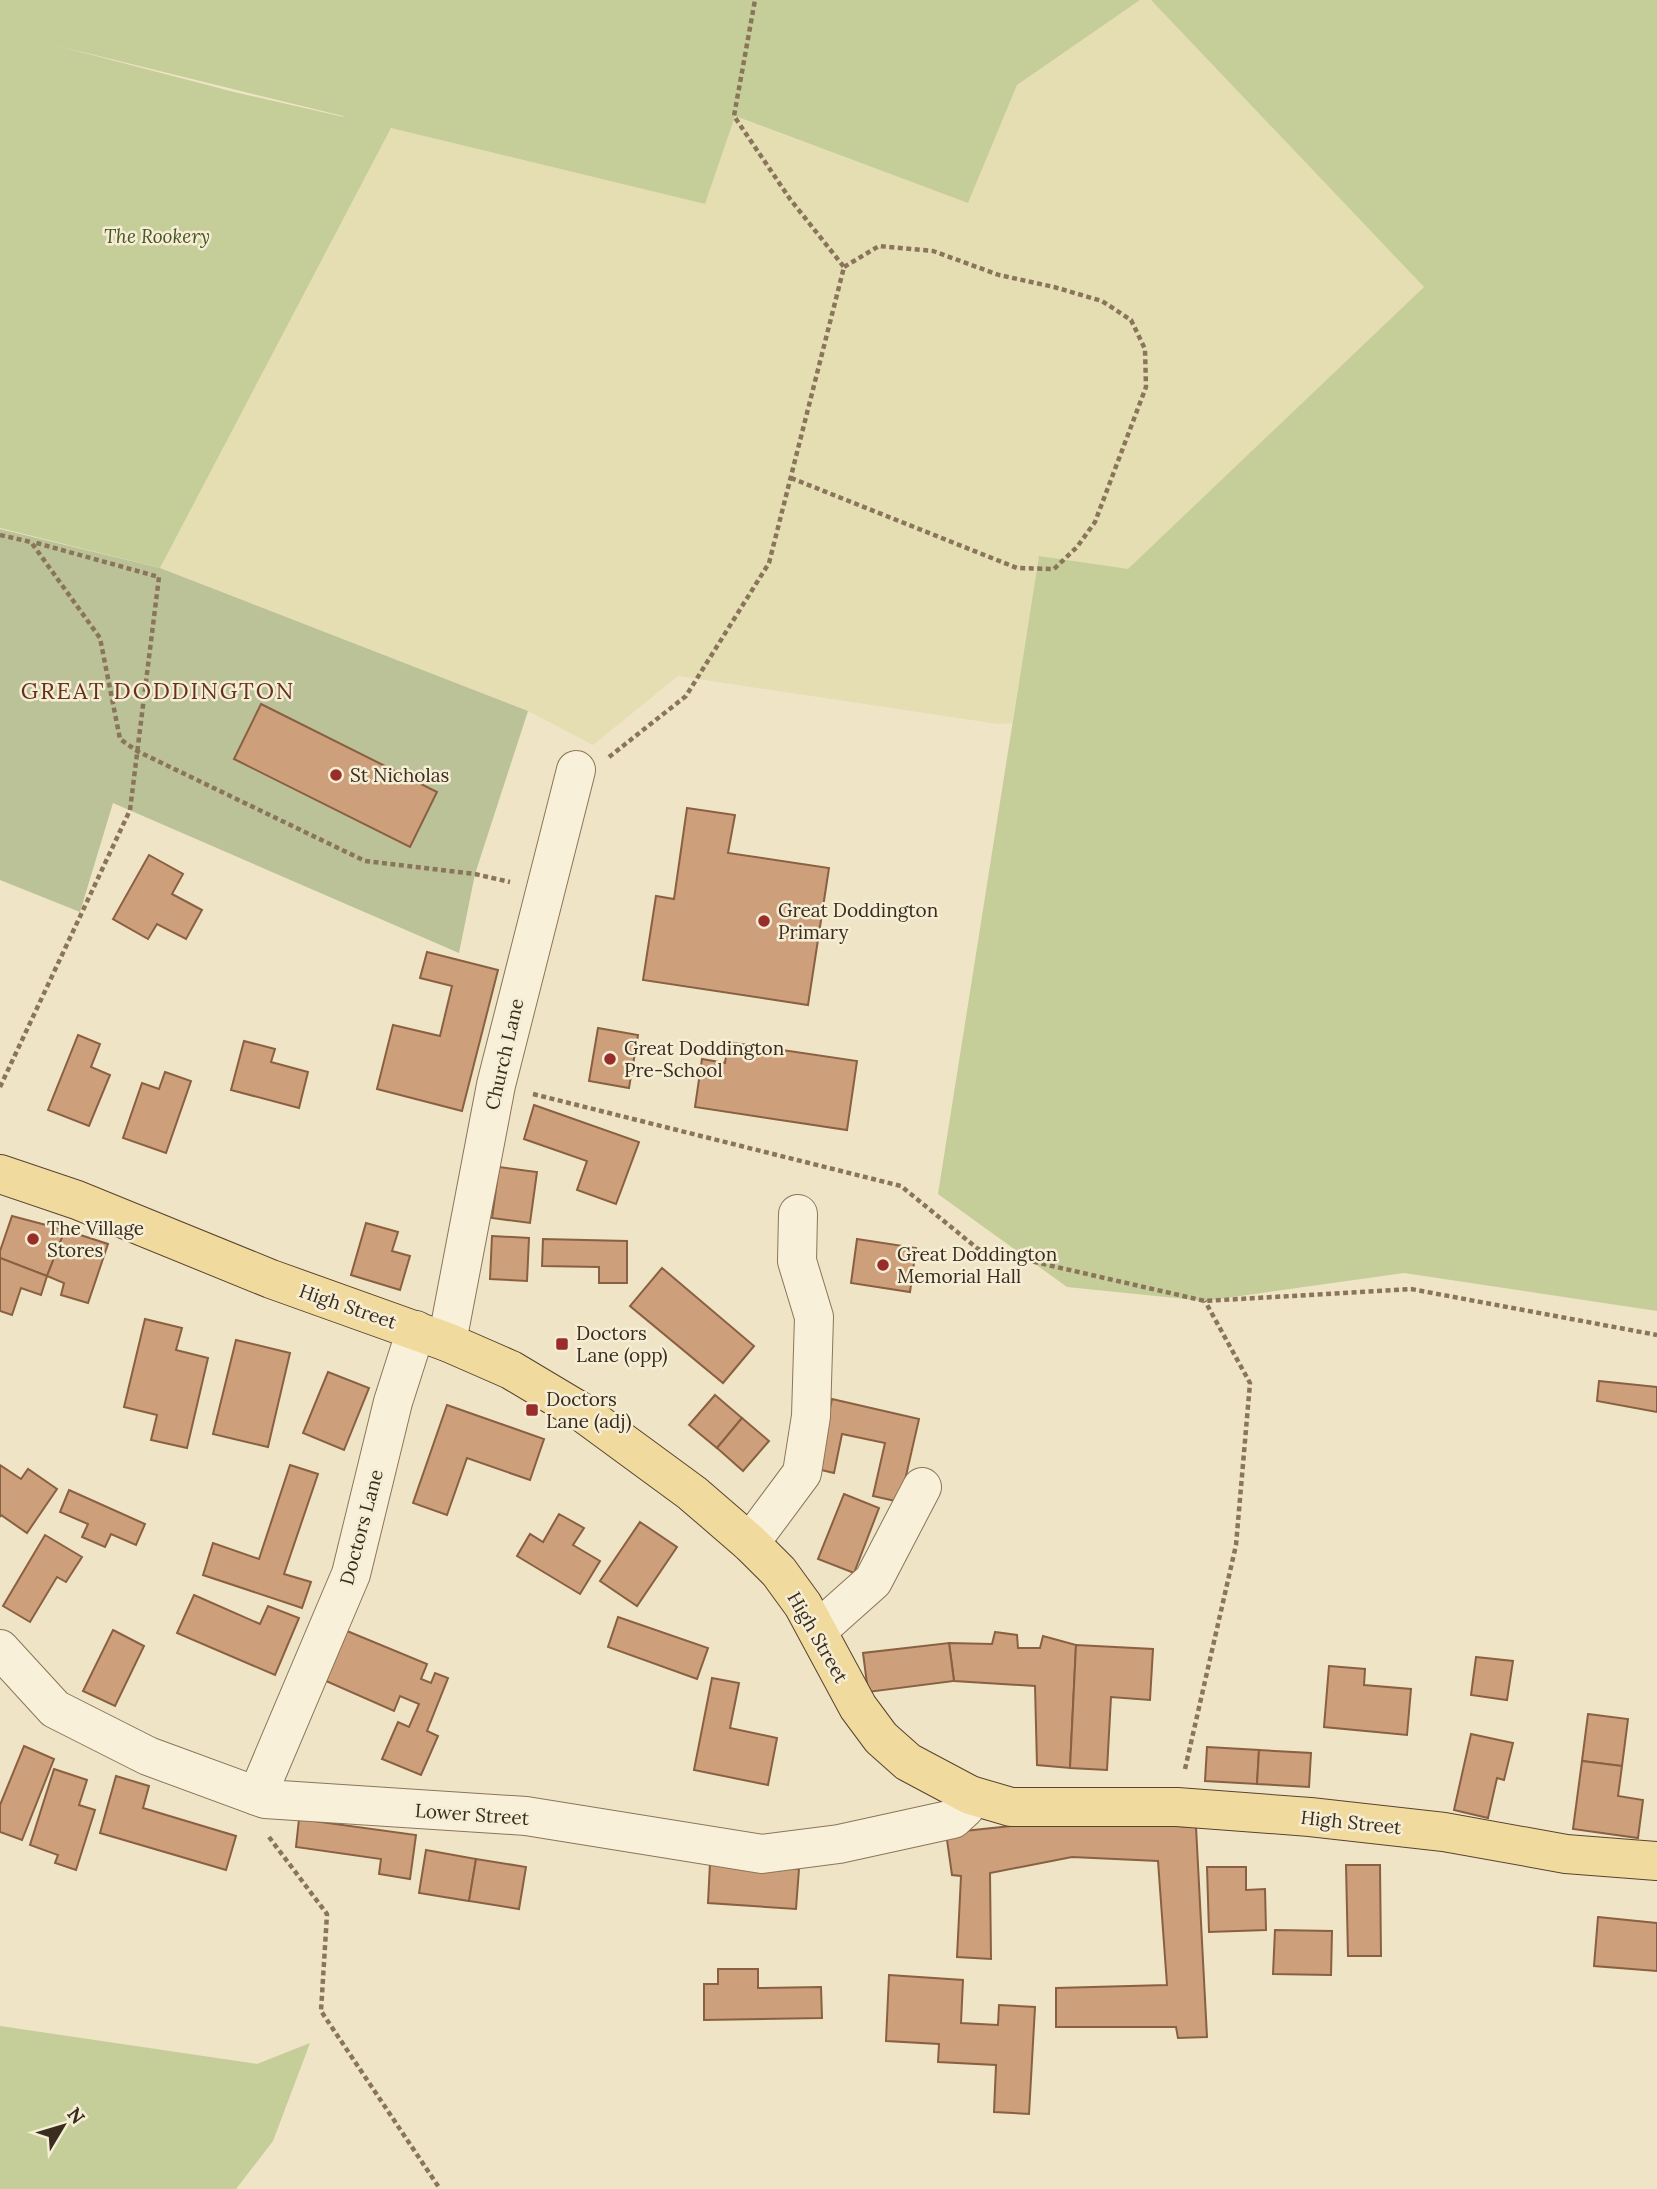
<svg xmlns="http://www.w3.org/2000/svg" width="1657" height="2189" font-family="Lora,serif">
	<rect width="100%" height="100%" fill="#efe4c5"/>
	<path fill="#e4deb2" d="M1140,0H1151L1424,287L1128,570L1039,556L1012,723L998,724L678,676L593,745L528,711L160,568L391,128L705,204L734,116L968,203L1017,85Z"/>
	<g fill="#c5cd99" fill-rule="evenodd">
		<path d="M0,0H1140L1017,85L968,203L735,116L705,204L391,128L160,568L0,528ZM54,45L343,116L344,117L238,93Z"/>
		<path d="M1151,0H1657V1311L1404,1273L1205,1301L1067,1287L938,1194L1039,556L1128,569L1424,287Z"/>
		<path d="M0,2026L257,2064L310,2043L273,2141L236,2189H0Z"/>
	</g>
	<path fill="#bbc298" d="M0,529L160,568L528,711L475,874L459,953L113,803L80,912L0,880Z"/>
	<g fill="#cda07b" stroke="#896041" stroke-width="2">
		<path d="M261,704L437,792L410,847L234,759Z"/>
		<path d="M687,808L735,815L728,853L829,868L808,1005L643,980L656,896L674,899Z"/>
		<path d="M149,855L183,874L172,894L202,910L186,939L157,924L148,939L113,919Z"/>
		<path d="M427,952L498,970L462,1111L377,1089L393,1025L440,1036L452,986L420,978Z"/>
		<path d="M598,1028L638,1035L629,1088L589,1081Z"/>
		<path d="M78,1035L100,1044L91,1067L110,1075L89,1126L48,1110Z"/>
		<path d="M244,1041L275,1049L271,1062L308,1072L299,1108L231,1090Z"/>
		<path d="M728,1042L857,1061L847,1130L695,1107L702,1059L725,1063Z"/>
		<path d="M165,1072L191,1081L166,1153L123,1138L142,1083L159,1089Z"/>
		<path d="M534,1105L639,1142L616,1204L577,1190L587,1161L524,1139Z"/>
		<path d="M499,1167L537,1172L530,1223L492,1218Z"/>
		<path d="M12,1216L65,1230L47,1276L0,1258V1251Z"/>
		<path d="M366,1223L398,1232L392,1251L410,1256L400,1290L351,1275Z"/>
		<path d="M65,1230L108,1244L88,1303L61,1295L64,1283L47,1276Z"/>
		<path d="M492,1236L529,1238L527,1281L490,1279Z"/>
		<path d="M543,1239L627,1241V1283H599V1267L542,1266Z"/>
		<path d="M857,1239L916,1248L910,1292L851,1283Z"/>
		<path d="M0,1258L47,1276L41,1295L21,1288L12,1315L0,1311Z"/>
		<path d="M662,1268L754,1346L723,1383L630,1306Z"/>
		<path d="M145,1319L182,1328L176,1350L208,1358L187,1448L151,1440L157,1415L124,1407Z"/>
		<path d="M236,1340L290,1353L268,1447L213,1434Z"/>
		<path d="M328,1372L369,1388L344,1450L303,1433Z"/>
		<path d="M1599,1381L1657,1387V1412L1597,1401Z"/>
		<path d="M715,1395L742,1418L717,1448L689,1425Z"/>
		<path d="M832,1399L919,1419L900,1502L873,1496L885,1443L842,1434L834,1473L817,1469Z"/>
		<path d="M447,1405L544,1439L530,1480L467,1458L447,1515L413,1503Z"/>
		<path d="M742,1418L769,1441L743,1471L717,1448Z"/>
		<path d="M0,1465L21,1479L28,1469L57,1489L27,1533L1,1515L0,1517Z"/>
		<path d="M290,1465L318,1474L284,1574L311,1582L302,1608L203,1575L213,1543L259,1559Z"/>
		<path d="M69,1490L145,1524L136,1545L111,1534L105,1547L82,1537L88,1524L60,1512Z"/>
		<path d="M844,1494L879,1508L854,1573L818,1559Z"/>
		<path d="M559,1514L584,1528L573,1545L600,1561L580,1594L517,1556L530,1534L543,1542Z"/>
		<path d="M640,1522L677,1547L637,1606L600,1581Z"/>
		<path d="M45,1535L82,1557L66,1582L57,1577L30,1622L3,1606Z"/>
		<path d="M194,1595L260,1624L268,1606L299,1618L275,1675L177,1633Z"/>
		<path d="M618,1617L708,1648L697,1679L608,1647Z"/>
		<path d="M113,1630L144,1646L115,1706L83,1691Z"/>
		<path d="M347,1631L427,1664L421,1679L431,1683L435,1673L448,1678L427,1731L438,1736L421,1775L382,1759L398,1722L409,1727L419,1704L400,1696L394,1711L326,1681Z"/>
		<path d="M995,1632L1017,1635L1018,1648H1040L1043,1636L1076,1645L1070,1768L1037,1765L1035,1686L954,1681L949,1643L992,1644Z"/>
		<path d="M949,1643L954,1681L868,1692L863,1653Z"/>
		<path d="M1076,1645L1153,1649L1150,1700L1111,1697L1107,1770L1070,1768Z"/>
		<path d="M1476,1657L1513,1661L1507,1700L1471,1695Z"/>
		<path d="M1329,1666L1365,1669L1364,1685L1411,1689L1407,1735L1324,1727Z"/>
		<path d="M712,1678L739,1683L730,1728L777,1738L768,1785L694,1770Z"/>
		<path d="M1588,1714L1628,1719L1622,1766L1582,1761Z"/>
		<path d="M1471,1734L1513,1743L1504,1780L1497,1778L1488,1818L1454,1810Z"/>
		<path d="M24,1746L54,1759L22,1840L0,1832V1805Z"/>
		<path d="M1207,1747L1259,1750L1257,1784L1205,1781Z"/>
		<path d="M1259,1750L1311,1753L1309,1787L1257,1784Z"/>
		<path d="M1582,1761L1622,1766L1618,1796L1643,1800L1638,1838L1573,1829Z"/>
		<path d="M54,1769L87,1780L79,1805L95,1810L76,1870L55,1863L58,1855L30,1845Z"/>
		<path d="M116,1776L149,1786L143,1808L236,1836L226,1870L100,1833Z"/>
		<path d="M299,1819L416,1835L410,1879L379,1874L381,1859L296,1847Z"/>
		<path d="M1068,1820L1196,1827L1207,2037L1178,2038L1176,2027H1056V1988L1167,1985L1158,1861L1072,1857L990,1873L991,1959L957,1957L961,1876L952,1875L946,1833Z"/>
		<path d="M426,1850L476,1859L469,1901L419,1893Z"/>
		<path d="M476,1859L526,1867L519,1909L469,1901Z"/>
		<path d="M710,1863L799,1869L796,1909L708,1903Z"/>
		<path d="M1346,1865H1380L1381,1956H1348Z"/>
		<path d="M1207,1867H1246V1890L1265,1889L1266,1930L1209,1932Z"/>
		<path d="M1598,1917L1657,1923V1971L1594,1966Z"/>
		<path d="M1275,1930L1332,1931L1331,1975L1273,1974Z"/>
		<path d="M718,1969H758V1988L821,1987L822,2018L704,2020V1984H718Z"/>
		<path d="M889,1975L963,1980L961,2023L998,2025L999,2005L1035,2007L1029,2114L994,2112L996,2065L938,2062L939,2044L886,2041Z"/>
	</g>
	<g fill="none" stroke-linecap="round" stroke-linejoin="round">
		<defs>
			<g id="minor">
				<path d="M447,1342L496,1085L576,770"/>
				<path d="M750,1543L802,1473L811,1416L814,1317L797,1261L798,1214"/>
				<path d="M818,1630L873,1581L922,1487"/>
				<path d="M0,1649L55,1709L148,1756L265,1799L526,1816L762,1854L839,1844L953,1819L965,1808L970,1795"/>
				<path d="M257,1796L351,1574L393,1402L416,1330"/>
			</g>
			<path id="major" d="M0,1174L77,1200L271,1279L447,1342L511,1370L583,1413L692,1493L750,1543L779,1572L803,1605L858,1707L881,1738L908,1762L970,1795L1011,1807H1177L1310,1817L1444,1832L1566,1854L1657,1861"/>
		</defs>
		<use href="#minor" stroke="#8a755b" stroke-width="40"/>
		<use href="#major" stroke="#58432f" stroke-width="40"/>
		<g stroke="#8a755b" stroke-width="4.5" stroke-dasharray="5 3.5" stroke-linecap="butt">
			<path d="M791,478L1017,568L1054,569L1077,547L1095,522L1146,387L1145,349L1131,320L1102,301L1054,287L999,275L933,251L879,246L844,267"/>
			<path d="M0,535L31,542L100,638L120,739L137,751L365,861L475,874L510,882"/>
			<path d="M609,757L686,696L769,563L844,267L790,199L734,116L755,0"/>
			<path d="M0,1087L130,810L159,577L33,542"/>
			<path d="M533,1094L901,1186L978,1249L1205,1301L1411,1289L1657,1335"/>
			<path d="M1185,1769L1236,1545L1250,1383L1205,1301"/>
			<path d="M269,1837L327,1914L321,2011L440,2189"/>
		</g>
		<use href="#minor" stroke="#f9f0d9" stroke-width="38"/>
		<use href="#major" stroke="#f1da9d" stroke-width="38"/>
	</g>
	<g fill="#992d2a" stroke="#f6edd5" stroke-width="2.5">
		<circle cx="336" cy="775" r="7"/>
		<circle cx="764" cy="921" r="7"/>
		<circle cx="610" cy="1059" r="7"/>
		<circle cx="33" cy="1239" r="7"/>
		<circle cx="883" cy="1265" r="7"/>
		<rect x="555" y="1337" width="14" height="14" rx="3.5"/>
		<rect x="525" y="1403" width="14" height="14" rx="3.5"/>
	</g>
	<g text-anchor="middle" dominant-baseline="central" stroke-width="5" stroke-linejoin="round" paint-order="stroke">
		<g font-size="19" font-style="italic" fill="#485625" stroke="#f6edd5">
			<text x="157" y="236">The Rookery</text>
		</g>
		<g font-size="19" fill="#3a2d1f" stroke="#f6edd5" text-anchor="start">
			<text x="350" y="775">St Nicholas</text>
			<text x="778" y="910">Great Doddington<tspan x="778" dy="22">Primary</tspan></text>
			<text x="624" y="1048">Great Doddington<tspan x="624" dy="22">Pre-School</tspan></text>
			<text x="47" y="1228">The Village<tspan x="47" dy="22">Stores</tspan></text>
			<text x="897" y="1254">Great Doddington<tspan x="897" dy="22">Memorial Hall</tspan></text>
			<text x="576" y="1333">Doctors<tspan x="576" dy="22">Lane (opp)</tspan></text>
			<text x="546" y="1399">Doctors<tspan x="546" dy="22">Lane (adj)</tspan></text>
		</g>
		<g font-size="19" fill="#3a2d1f" stroke="#f6edd5">
			<text transform="translate(504 1054) rotate(-77)">Church Lane</text>
			<text transform="translate(348 1306) rotate(19)">High Street</text>
			<text transform="translate(361 1527) rotate(-75)">Doctors Lane</text>
			<text transform="translate(818 1637) rotate(60)">High Street</text>
			<text transform="translate(472 1814) rotate(4)">Lower Street</text>
			<text transform="translate(1351 1822) rotate(6)">High Street</text>
		</g>
		<g font-size="23" letter-spacing="2" fill="#67301e" stroke="#f6edd5">
			<text x="158" y="690">GREAT DODDINGTON</text>
		</g>
	</g>
	<g transform="translate(63 2126) rotate(52)" stroke="#f6edd5" stroke-width="5" paint-order="stroke">
	<path d="M0-5L12 26L0 18L-12 26Z" fill="#3a2d1f"/>
	<text y="-10" font-size="19" font-weight="bold" text-anchor="middle" fill="#3a2d1f">N</text>
	</g>
</svg>
